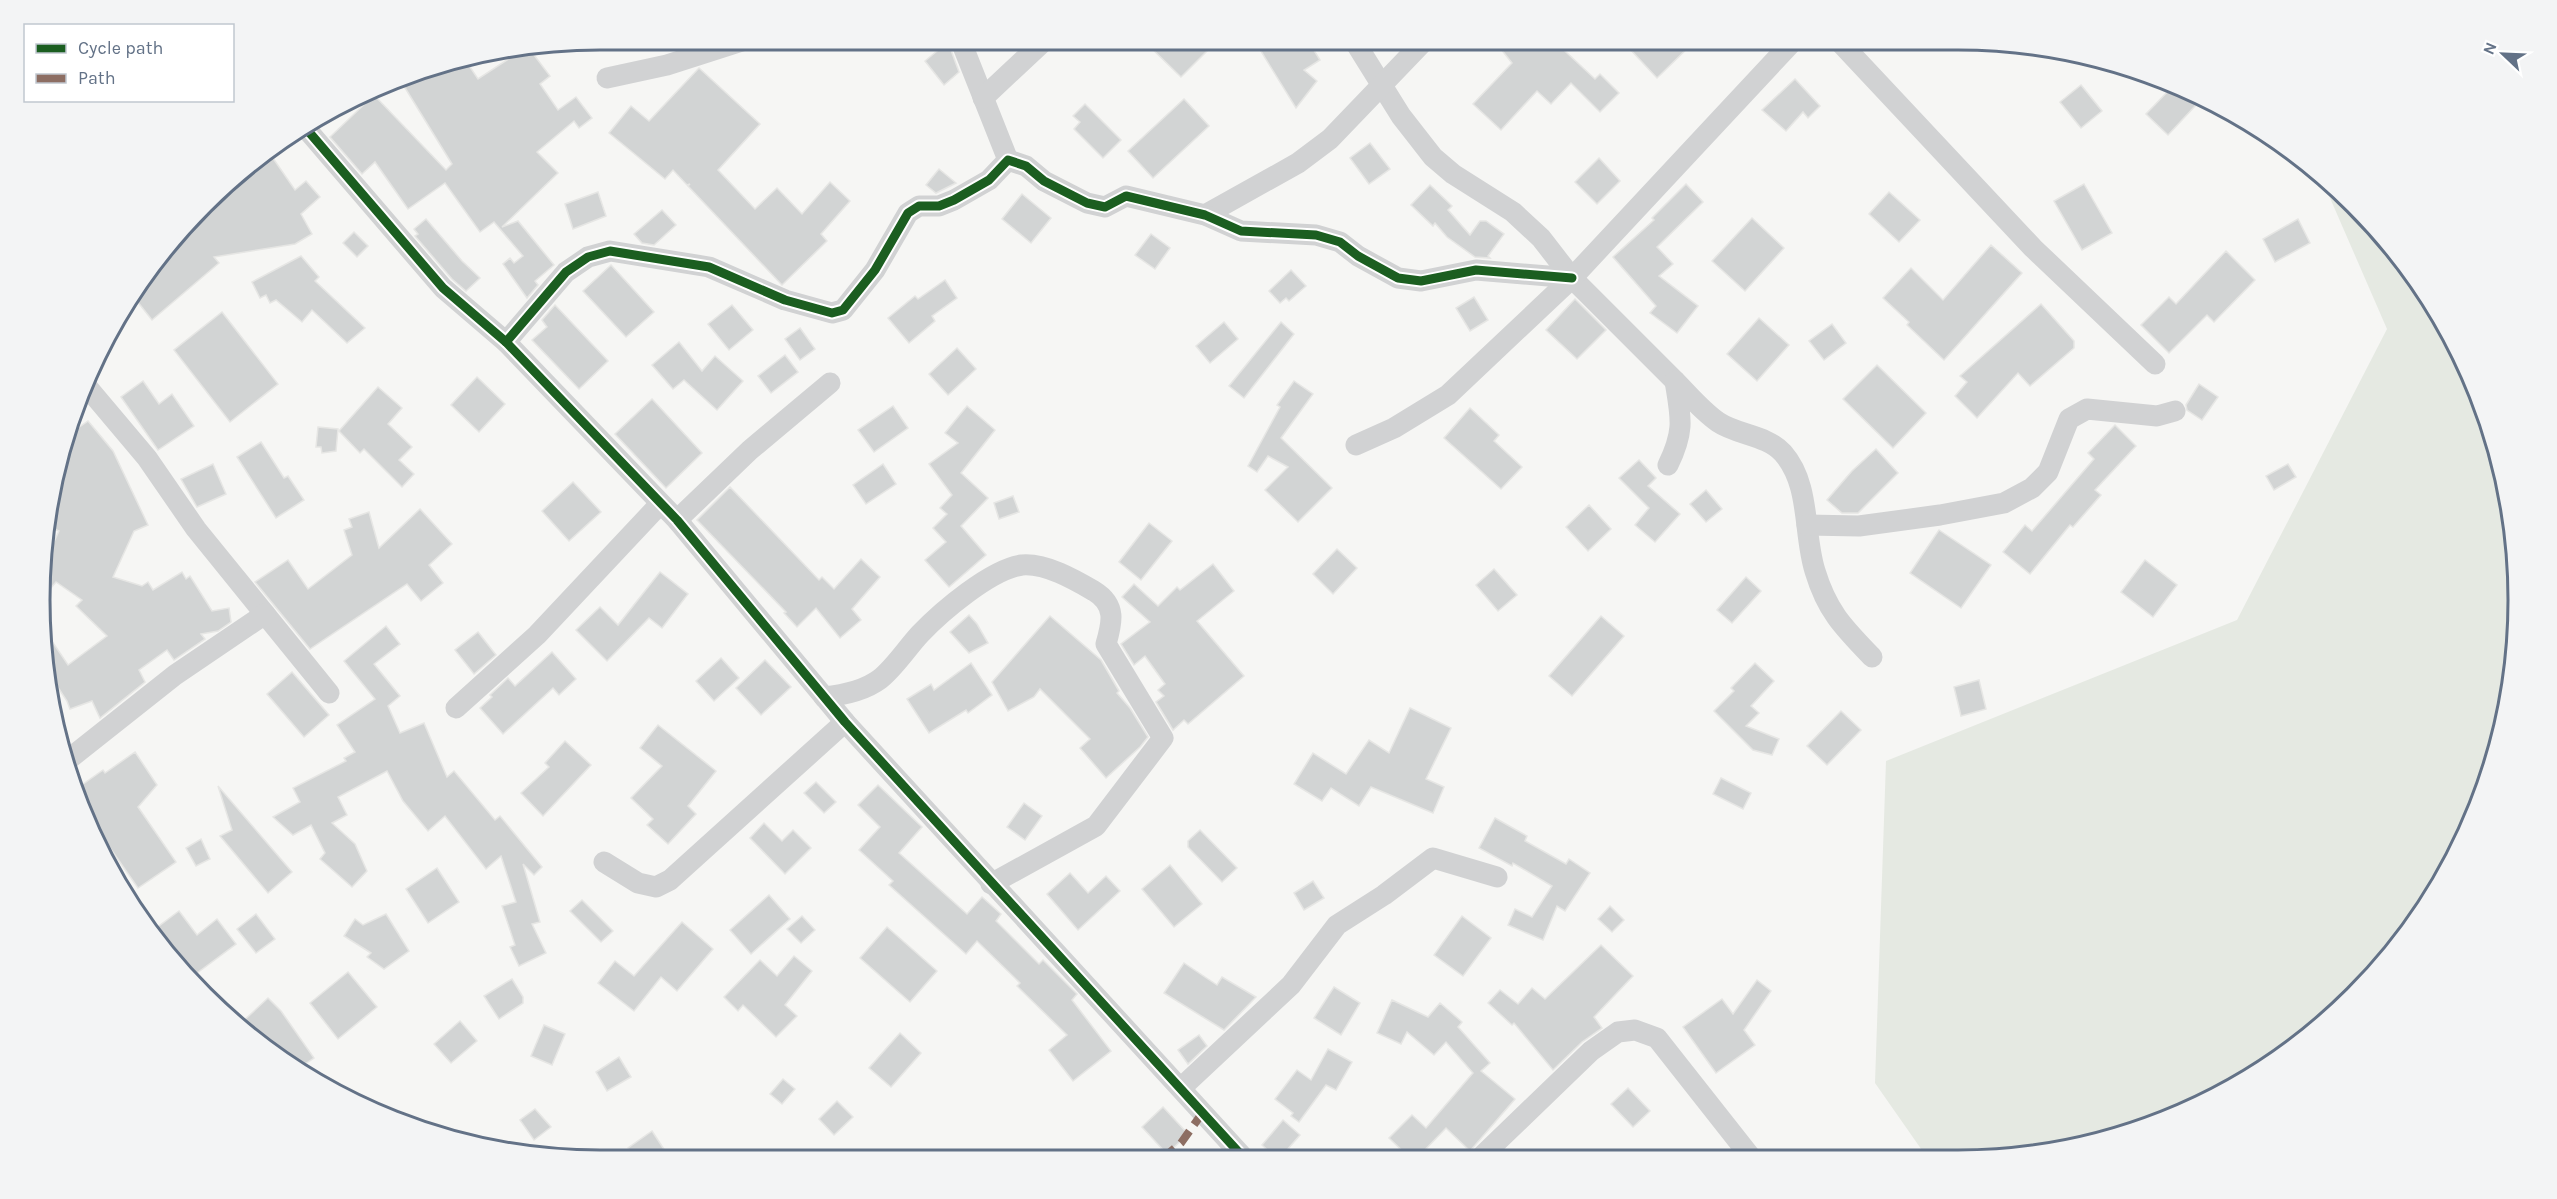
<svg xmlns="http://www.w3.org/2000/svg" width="2557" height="1199" font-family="Karla,sans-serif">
	<rect width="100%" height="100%" fill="#f6f6f4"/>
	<path fill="#e5e9e2" d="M2320,175L2354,203L2423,288L2475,385L2507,490L2518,599L2507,708L2475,814L2402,940L2299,1044L2172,1117L2031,1155L1926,1156L1875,1083L1886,761L2237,620L2387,329Z"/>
	<g fill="#d2d4d4" stroke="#e6e6e4" stroke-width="1.5">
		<path d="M1142,39H1219L1181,77Z"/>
		<path d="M1272,39H1307L1320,60L1304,70L1317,81L1296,108L1259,48Z"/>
		<path d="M1493,39H1552L1595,79L1600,74L1619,93L1600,112L1571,83L1551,104L1537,91L1501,130L1473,104L1512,63Z"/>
		<path d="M1636,39H1697L1657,78L1628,47Z"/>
		<path d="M948,42L959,72L944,85L925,61Z"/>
		<path d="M531,51L550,76L540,84L558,110L576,97L592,118L579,128L574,121L537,152L558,173L502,227L518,221L554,265L535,281L538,285L527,298L503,264L510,258L514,263L523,256L494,222L480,232L445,183L408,209L375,162L362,174L330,137L374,95L446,170L452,164L399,78L419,69L466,61L478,79L507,60L504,55Z"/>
		<path d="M699,68L760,124L718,170L755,209L777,188L802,214L830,182L850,201L821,234L827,241L782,285L688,186L690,184L687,185L673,170L665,179L609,133L631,106L649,121Z"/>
		<path d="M1795,79L1820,106L1808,118L1803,112L1786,131L1762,110Z"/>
		<path d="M2081,85L2102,111L2081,128L2060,102Z"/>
		<path d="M2174,85L2196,105L2168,135L2146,114Z"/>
		<path d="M1184,99L1209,126L1153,178L1128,151Z"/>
		<path d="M1085,104L1121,140L1103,158L1074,129L1080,122L1073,116Z"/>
		<path d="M1370,143L1390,169L1369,184L1350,158Z"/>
		<path d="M268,151L295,190L306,181L320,197L301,214L312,234L295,244L214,257L219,263L152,320L133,296L230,178Z"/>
		<path d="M1599,158L1620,181L1597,204L1575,182Z"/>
		<path d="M939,169L956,183L936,193L926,185Z"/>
		<path d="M1686,184L1703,202L1657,247L1673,264L1659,276L1698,306L1677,333L1650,313L1656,306L1613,257L1654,220L1652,218Z"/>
		<path d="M2084,184L2112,233L2082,250L2054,201Z"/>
		<path d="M1430,185L1452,206L1448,210L1470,235L1480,221H1486L1504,234L1488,256L1490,258L1475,257L1447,237L1435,223L1433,226L1411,205Z"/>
		<path d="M598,192L606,216L573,229L565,204Z"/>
		<path d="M1889,192L1920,220L1899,242L1869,214Z"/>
		<path d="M1022,194L1051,218L1031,243L1002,219Z"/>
		<path d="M662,210L676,225L654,245L642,243L634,234Z"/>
		<path d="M1752,218L1784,248L1745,291L1712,261Z"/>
		<path d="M426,219L462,261L480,278L466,291L452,279L415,236L418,234L414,229Z"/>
		<path d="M2298,219L2310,243L2275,262L2263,239Z"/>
		<path d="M354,232L368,246L357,257L343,243Z"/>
		<path d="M1151,234L1170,248L1155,269L1135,255Z"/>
		<path d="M1991,245L2022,273L1944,360L1907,325L1909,322L1883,298L1911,268L1943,300Z"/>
		<path d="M2226,251L2255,280L2214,322L2207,315L2169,353L2141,325L2169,297L2176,304Z"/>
		<path d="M301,256L319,277L315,281L365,328L347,343L312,310L302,322L276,300L270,303L266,295L260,298L252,282Z"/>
		<path d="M611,265L654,312L626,337L583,291Z"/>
		<path d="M1291,270L1306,286L1289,301L1286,298L1280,303L1269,291Z"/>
		<path d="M945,280L957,298L932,316L935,321L909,343L888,318L915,296L918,299Z"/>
		<path d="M1474,297L1488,320L1470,331L1456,308Z"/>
		<path d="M1575,299L1606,330L1577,359L1546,330Z"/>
		<path d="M2041,304L2074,341V348L2030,386L2018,373L1977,418L1955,396L1967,382L1960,376Z"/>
		<path d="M555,305L608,361L579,389L532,340L547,327L542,320Z"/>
		<path d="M732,305L753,330L729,350L708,324Z"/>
		<path d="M222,312L278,384L230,422L174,350Z"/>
		<path d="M1759,318L1789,345L1757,381L1727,354Z"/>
		<path d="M1224,322L1238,339L1210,363L1196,346Z"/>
		<path d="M1281,322L1294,334L1244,398L1229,386Z"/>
		<path d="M1832,324L1846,343L1824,360L1809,341Z"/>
		<path d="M800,328L815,349L800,360L785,339Z"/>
		<path d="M679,342L702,371L715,356L743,381L717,410L684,380L673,389L652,365Z"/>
		<path d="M957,348L976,369L948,395L929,374Z"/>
		<path d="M785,355L798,372L771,393L758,376Z"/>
		<path d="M1877,365L1926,413L1893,448L1843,399Z"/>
		<path d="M477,377L505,404L479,432L451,405Z"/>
		<path d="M143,381L159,404L172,394L194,426L158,450L121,397Z"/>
		<path d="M1294,381L1313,394L1281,438L1332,488L1298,522L1265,490L1288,467L1268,456L1257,472L1248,466L1280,407L1277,405Z"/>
		<path d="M2199,384L2218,397L2202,420L2187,410L2186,405Z"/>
		<path d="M378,387L402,408L388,424L412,447L399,460L414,474L402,487L364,449L360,453L339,431Z"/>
		<path d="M652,399L702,453L666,488L615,434Z"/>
		<path d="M893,406L908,428L874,452L858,430Z"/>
		<path d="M967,406L995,430L961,473L988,498L961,526L986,555L949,587L925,560L946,542L933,528L947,514L940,508L952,495L929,464L958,443L945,433Z"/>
		<path d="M1470,408L1499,435L1494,441L1522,467L1501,489L1444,438Z"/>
		<path d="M88,421L113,451L148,525L134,531L113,577L142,586L148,582L153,590L182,572L186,579L190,576L212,611L229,608L231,622L218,631L201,634L205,639L174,660L167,650L139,670L145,682L100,718L92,701L70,709L67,701L46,669L41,625L68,665L107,636L76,606L82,600L56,582L39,602V599L42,568L59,531L46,526L50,490L71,433Z"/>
		<path d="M2115,425L2136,446L2095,490L2101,495L2073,527L2070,525L2030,574L2003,552L2025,525L2032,531L2094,459L2088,453Z"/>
		<path d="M318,427L338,429L336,451L322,453L321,447H316Z"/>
		<path d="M261,442L284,478L288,476L304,500L276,518L237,457Z"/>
		<path d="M1876,449L1898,473L1858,513H1842L1827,500L1852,471Z"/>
		<path d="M1639,460L1656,478L1648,486L1680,514L1655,542L1635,525L1649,508L1619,478Z"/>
		<path d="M213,464L226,494L197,507L181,479Z"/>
		<path d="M883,464L896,484L866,504L853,485Z"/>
		<path d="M2288,464L2296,477L2274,490L2266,476Z"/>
		<path d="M573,482L601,512L569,541L542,511Z"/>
		<path d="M730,487L819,580L822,577L834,589L861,559L880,577L852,609L861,620L840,638L816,608L797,627L784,613L786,612L697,520Z"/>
		<path d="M1706,490L1722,509L1706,522L1690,504Z"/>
		<path d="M1013,496L1019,512L999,519L994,503Z"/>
		<path d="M1589,505L1611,529L1588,551L1566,527Z"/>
		<path d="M420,509L452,544L429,565L443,583L421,601L407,584L310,649L255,582L288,560L308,589L352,555L344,530L352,527L349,519L369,512L379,548Z"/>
		<path d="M1149,523L1172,541L1141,580L1119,562Z"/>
		<path d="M1939,530L1991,565L1961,608L1910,573Z"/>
		<path d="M1337,549L1357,568L1333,594L1313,574Z"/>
		<path d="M2145,560L2177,585L2153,617L2121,592Z"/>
		<path d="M1213,564L1234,591L1197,621L1244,676L1188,724L1184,720L1173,730L1156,702L1164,696L1158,690L1165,684L1145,656L1134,665L1121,644L1150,622L1122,597L1134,584L1158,606L1177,587L1180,590Z"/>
		<path d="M1494,569L1517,595L1498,611L1476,585Z"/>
		<path d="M660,572L688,594L662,628L649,618L607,661L576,630L600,607L618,625Z"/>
		<path d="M1746,577L1761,591L1732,623L1717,610Z"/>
		<path d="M969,615L977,624L988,643L969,653L950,632Z"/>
		<path d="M1050,616L1101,660L1119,691L1117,693L1130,708L1148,737L1140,747L1106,778L1080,748L1090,739L1040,689L1034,697L1008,711L992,682Z"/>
		<path d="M1601,616L1624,636L1572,696L1549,676Z"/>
		<path d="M386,626L400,644L374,664L400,696L388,706L400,733L424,723L447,777L454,771L495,820L500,816L542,867L534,875L523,864L540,922L532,924L546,953L519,966L510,947L515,945L502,906L516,902L501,856L486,869L445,816L428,831L403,801L387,771L338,797L347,815L332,823L355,844L367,871L352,887L320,859L325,853L311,825L293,835L273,817L300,802L293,788L346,761L344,758L355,752L337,725L375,699L344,661Z"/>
		<path d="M478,632L496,655L474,674L455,650Z"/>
		<path d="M552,652L576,679L559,695L553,688L503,734L480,708L492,697L490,695L508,678L515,686Z"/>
		<path d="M721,658L739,678L714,701L696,681Z"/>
		<path d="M765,660L791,687L761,715L736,688Z"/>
		<path d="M971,663L992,695L968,713L966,710L929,733L907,699L931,684L934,690Z"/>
		<path d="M1755,663L1774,681L1751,706L1759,713L1746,726L1779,739L1772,755L1753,750L1714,711L1734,691L1731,688Z"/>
		<path d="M292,672L329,715L304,737L267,694Z"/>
		<path d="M1979,680L1986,709L1961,716L1954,687Z"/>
		<path d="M1410,708L1451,728L1426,779L1444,787L1433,813L1371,787L1359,806L1331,788L1322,801L1294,784L1313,753L1346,774L1369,740L1389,753Z"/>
		<path d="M1841,711L1861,730L1827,765L1807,746Z"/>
		<path d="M658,725L716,771L688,806L696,814L668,844L647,825L653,819L631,798L662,766L640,748Z"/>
		<path d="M565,741L591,765L543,816L521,793L549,767L545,763Z"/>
		<path d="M135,752L157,785L138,807L176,862L138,888L92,822L79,787L103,770L105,773Z"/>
		<path d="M1721,778L1751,793L1743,809L1713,794Z"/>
		<path d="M816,782L836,802L824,813L804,793Z"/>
		<path d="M878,785L922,827L899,853L967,914L982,897L1001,914L996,921L1039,964L1043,960L1077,994L1072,1000L1111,1051L1073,1081L1049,1050L1067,1035L1017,986L1020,983L977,941L966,954L889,885L893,881L859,850L880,827L858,805Z"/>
		<path d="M218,786L292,872L268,893L220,836L232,830Z"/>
		<path d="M1024,803L1042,816L1025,840L1007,827Z"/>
		<path d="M1495,818L1527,836L1525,841L1566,864L1569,859L1590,873L1565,911L1557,906L1543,940L1508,925L1515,909L1532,917L1552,886L1513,863L1512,866L1479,848Z"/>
		<path d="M764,823L782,841L793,830L811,848L785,874L750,838Z"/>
		<path d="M1200,830L1237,868L1222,882L1188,847V841Z"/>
		<path d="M201,839L210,859L196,866L186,848Z"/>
		<path d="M1170,865L1202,904L1174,927L1142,889Z"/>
		<path d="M437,868L459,902L428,923L406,889Z"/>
		<path d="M1070,873L1088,893L1106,876L1120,891L1078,930L1047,894Z"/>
		<path d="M1313,881L1324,898L1304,910L1294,893Z"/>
		<path d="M769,895L790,919L751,954L730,930Z"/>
		<path d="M582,900L613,931L601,942L570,911Z"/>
		<path d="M1610,906L1624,920L1612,932L1598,919Z"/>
		<path d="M179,911L197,935L217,919L236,944L193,976L155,929Z"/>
		<path d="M256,914L275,939L256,953L237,929Z"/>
		<path d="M386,914L409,951L384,969L367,957L371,953L344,936L355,919L363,925Z"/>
		<path d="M802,916L815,930L801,943L787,929Z"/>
		<path d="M1462,916L1491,938L1463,976L1434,955Z"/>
		<path d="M682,922L713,949L677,991L661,977L634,1011L598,983L615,961L634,976Z"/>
		<path d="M887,927L937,971L910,1002L860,958Z"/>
		<path d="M1601,945L1633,976L1594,1017L1602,1028L1582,1042L1553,1070L1514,1023L1512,1025L1488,1003L1500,990L1518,1004L1532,988L1545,999Z"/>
		<path d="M794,956L812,971L785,1005L797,1016L776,1037L743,1005L738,1011L724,997L760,960L777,976Z"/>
		<path d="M1184,963L1217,985L1222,977L1256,997L1224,1030L1164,993Z"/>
		<path d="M348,972L377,1007L338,1039L310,1003Z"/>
		<path d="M512,979L523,997V1003L499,1019L484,996Z"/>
		<path d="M1757,980L1771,991L1744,1030L1755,1045L1716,1073L1683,1027L1722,999L1733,1014Z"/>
		<path d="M1334,987L1360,1003L1341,1035L1314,1018Z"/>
		<path d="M268,998L281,1011L314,1058L302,1066L238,1026Z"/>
		<path d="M1392,1000L1428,1017L1440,1003L1462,1022L1458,1027L1490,1063L1481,1071L1515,1099L1470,1151L1446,1128L1418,1157H1409L1389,1138L1412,1115L1426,1128L1473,1073L1446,1042L1434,1055L1407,1032L1401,1044L1377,1033Z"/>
		<path d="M460,1021L477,1041L451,1063L434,1044Z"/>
		<path d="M544,1025L565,1034L552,1065L531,1056Z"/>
		<path d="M900,1033L921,1053L891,1087L869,1068Z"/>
		<path d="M1199,1035L1207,1046L1188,1064L1178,1050Z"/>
		<path d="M1328,1049L1352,1062L1336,1090L1326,1085L1299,1122L1291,1116L1293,1113L1275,1099L1297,1070L1311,1080Z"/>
		<path d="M619,1057L631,1077L607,1091L596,1072Z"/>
		<path d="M783,1079L795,1089L782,1104L770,1094Z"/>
		<path d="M1628,1088L1650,1111L1633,1127L1611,1104Z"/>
		<path d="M837,1101L853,1117L834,1135L819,1119Z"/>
		<path d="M1163,1107L1188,1134L1167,1154L1142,1127Z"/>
		<path d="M535,1109L551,1127L534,1140L520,1120Z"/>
		<path d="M1283,1120L1300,1135L1280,1158H1276L1262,1145Z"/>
		<path d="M652,1131L671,1160H636L628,1148Z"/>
	</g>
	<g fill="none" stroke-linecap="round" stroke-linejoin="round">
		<g stroke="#d1d2d3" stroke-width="21">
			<path d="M960,39L1008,160"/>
			<path d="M1353,39L1401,116L1433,157L1453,174L1513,212L1541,238L1572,278L1675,381"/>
			<path d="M1837,39L2033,248L2155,364"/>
			<path d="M607,78L667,65L748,39"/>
			<path d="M983,98L1046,39"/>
			<path d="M303,125L443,288L506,342L677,520L845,722L1244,1158"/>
			<path d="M1205,215L1298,163L1330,139L1426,39"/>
			<path d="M506,342L566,272L588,257L610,251L709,267L785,300L832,313L843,310L875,270L908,213L919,206H939L954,200L989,180L1008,160L1026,166L1044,181L1087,203L1105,207L1126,196L1205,215L1241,231L1316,235L1340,242L1358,256L1398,278L1421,281L1476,270L1572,278"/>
			<path d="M88,388L147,458L196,529L329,693"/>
			<path d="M1356,445L1394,428L1448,395L1572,278L1795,39"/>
			<path d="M1668,465C1685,430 1681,418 1675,381C1688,394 1702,411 1718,422C1737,435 1767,435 1783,453C1811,485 1803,533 1815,571C1827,611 1843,627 1872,657"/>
			<path d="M677,520L750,450L830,383"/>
			<path d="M1807,525L1859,526L1940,515L2004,503L2032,488L2048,472L2069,419L2087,409L2157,416L2175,411"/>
			<path d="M824,697C844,695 864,691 880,679C895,667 907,648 920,634C941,612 991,569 1022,565C1046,563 1075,580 1094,591C1117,605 1112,623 1106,644L1163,738L1096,826L991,884"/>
			<path d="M456,708L537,635L660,504"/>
			<path d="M69,759L175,675L265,614"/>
			<path d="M604,862L638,883L656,887L670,880L845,722"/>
			<path d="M1181,1088L1291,985L1337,925L1384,895L1433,858L1497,877"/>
			<path d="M1481,1157L1591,1051L1618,1032L1635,1030L1657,1038L1750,1156"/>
		</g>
		<path stroke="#8d6e63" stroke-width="8" stroke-dasharray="15 8" stroke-linecap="butt" d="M1163,1158L1181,1143L1203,1112"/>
		<defs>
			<g id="cycleway">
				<path d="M303,125L443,288L506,342L677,520L845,722L1244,1158"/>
				<path d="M506,342L566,272L588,257L610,251L709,267L785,300L832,313L843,310L875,270L908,213L919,206H939L954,200L989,180L1008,160L1026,166L1044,181L1087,203L1105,207L1126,196L1205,215L1241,231L1316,235L1340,242L1358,256L1398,278L1421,281L1476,270L1572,278"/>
			</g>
		</defs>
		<use href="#cycleway" stroke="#fff" stroke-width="13"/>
		<use href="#cycleway" stroke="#1b5e20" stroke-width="9"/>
	</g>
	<path d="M0 0H2557V1199H0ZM600 50H1958A550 550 0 0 1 2508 600V600A550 550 0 0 1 1958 1150H600A550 550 0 0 1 50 600V600A550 550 0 0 1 600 50Z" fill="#f3f4f5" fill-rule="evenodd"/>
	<path fill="none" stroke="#637287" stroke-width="3" d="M600 50H1958A550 550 0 0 1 2508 600V600A550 550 0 0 1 1958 1150H600A550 550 0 0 1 50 600V600A550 550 0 0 1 600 50Z"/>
	<rect x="24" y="24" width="210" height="78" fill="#ffffff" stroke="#c1c7cf" stroke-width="1.5"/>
	<rect x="36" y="44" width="30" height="9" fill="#1b5e20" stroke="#c1c7cf" stroke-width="1.5"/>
	<text x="78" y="54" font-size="18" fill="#637287">Cycle path</text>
	<rect x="36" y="74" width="30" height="9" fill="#8d6e63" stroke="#c1c7cf" stroke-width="1.5"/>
	<text x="78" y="84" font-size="18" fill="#637287">Path</text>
	<g transform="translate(2503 54) rotate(293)" stroke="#ffffff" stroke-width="4.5" paint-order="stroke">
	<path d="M0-4.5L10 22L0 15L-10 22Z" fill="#637287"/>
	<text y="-9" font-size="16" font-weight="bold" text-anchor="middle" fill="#637287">N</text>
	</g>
</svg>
